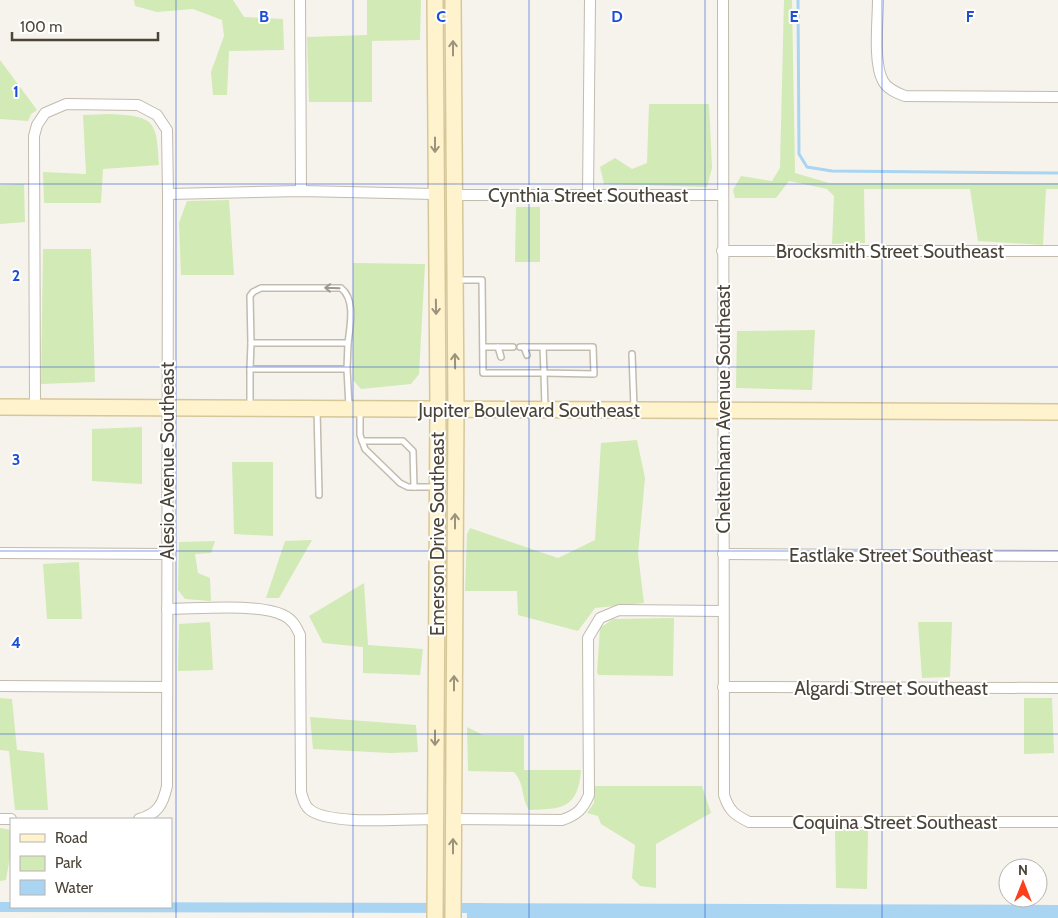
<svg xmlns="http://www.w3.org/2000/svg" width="1058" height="918" font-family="Cabin,sans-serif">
	<rect width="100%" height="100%" fill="#f6f3ec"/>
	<g fill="#d2eab5">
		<path d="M134,0H233L244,17L283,19L284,50L229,51L227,95H213L211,72L224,36L222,20L193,9L157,12L135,6Z"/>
		<path d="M367,0H421L420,40L372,41V102H309L307,37L367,35Z"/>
		<path d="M784,0H792L795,173L829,183H1058V189H1046L1043,245L978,241L970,189H864L865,243L832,244L834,196L827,189L789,181L776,198H735L733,190L741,176L772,181L780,168Z"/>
		<path d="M0,60L37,110L31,114L28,121L0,119Z"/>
		<path d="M649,104H709L712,168L707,187L604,184L600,167L615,158L632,169L647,163Z"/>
		<path d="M110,114C155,116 157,121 159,165L103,169L101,203H44L43,172L86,174L83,115Z"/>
		<path d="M24,184L25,222L0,224V185Z"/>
		<path d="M229,200L234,275H181L179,223L187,201Z"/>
		<path d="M516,207H540V262H515Z"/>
		<path d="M43,249H91L95,382L41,384Z"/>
		<path d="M353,263L425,264L419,374L411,384L361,389L353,380Z"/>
		<path d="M815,330L812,390L736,388L737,331Z"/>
		<path d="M142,427V484L92,481V429Z"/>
		<path d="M637,440L645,478L638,554L644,603L595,608L578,631L518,615L517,591H465L467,534L470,528L558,558L595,540L601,443Z"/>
		<path d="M232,462H273V536L234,534Z"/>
		<path d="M312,540L279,598H266L285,541Z"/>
		<path d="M215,541L211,553L195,554L198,573L210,578L211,601L185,599L178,590L179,542Z"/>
		<path d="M79,562L82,619H47L43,564Z"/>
		<path d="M364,583L368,645L423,649L420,675L363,673V647L323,643L309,616Z"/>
		<path d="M674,618L673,676L599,675L597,673L600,628L613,619Z"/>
		<path d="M210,622L213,670L178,671L179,624Z"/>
		<path d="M918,622H952L950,677L922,678Z"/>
		<path d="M0,698L12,699L17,750L44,753L48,810H15L9,751L0,750Z"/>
		<path d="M1024,698H1052L1054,753L1024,754Z"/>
		<path d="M310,717L416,725L418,752L390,753L313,749Z"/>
		<path d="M467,727L483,735H524V770H581C578,809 562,809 529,810C520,795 526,787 514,772L468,771Z"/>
		<path d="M594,786H702L711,813L656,844V888L640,886L632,878L635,845L601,824L598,816L587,813L594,803Z"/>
		<path d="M0,828L11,830V850L6,880L0,881Z"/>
		<path d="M835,830H868L867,889L836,888Z"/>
	</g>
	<path fill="#a9d4f2" d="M467,903L1058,905V918H467Z"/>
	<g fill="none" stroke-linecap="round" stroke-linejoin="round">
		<path stroke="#a9d4f2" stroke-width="3" d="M798,0L799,154L807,167L832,171L1058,173"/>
		<path stroke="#a9d4f2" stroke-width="10" d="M0,907L480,908"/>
		<defs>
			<g id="lane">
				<path d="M457,280H482L483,373H544L545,408"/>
				<path d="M251,343L250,296L253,292L261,288H341C356,300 350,326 348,343"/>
				<path d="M483,347H513"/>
				<path d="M498,347L501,357"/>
				<path d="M520,347C544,347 569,347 593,347L594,374L544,373L543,347"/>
				<path d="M524,347L527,355"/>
				<path d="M632,354L634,408"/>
				<path d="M250,369L251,343H348L347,369"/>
				<path d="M250,408V369H347L349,407"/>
				<path d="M317,409L319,495"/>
				<path d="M360,412V435L365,449L400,483L408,487H436"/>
				<path d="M362,441H403L413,451L414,487"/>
			</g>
			<g id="street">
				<path d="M300,0L301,191"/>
				<path d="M723,0L724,795C729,811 735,815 749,822H1058"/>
				<path d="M878,0C878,21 873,63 883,81C887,89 897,93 905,96L1058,97"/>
				<path d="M168,194L301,191L435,194"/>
				<path d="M588,194L590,0"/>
				<path d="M453,195H722"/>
				<path d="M722,251H1058"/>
				<path d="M35,407L34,136L37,125L45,113L66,104L138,105L157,115L167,130L168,194L167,786C163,804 158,814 139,819"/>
				<path d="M0,553L167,554"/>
				<path d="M723,554L1058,556"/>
				<path d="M167,609C197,609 258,603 283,615C292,619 296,626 300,635L301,792C303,798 304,805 309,809C327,826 408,819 435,819"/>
				<path d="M0,686L167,687"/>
				<path d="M723,687L1058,688"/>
				<path d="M0,819H11"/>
				<path d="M453,819L562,820C577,815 583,809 589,795L588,638L600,618L619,610L723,611"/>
			</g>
			<g id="secondary">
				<path d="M435,0L438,409L435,918"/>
				<path d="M0,407L1058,412"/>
				<path d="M453,918L456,409L453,0"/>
			</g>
		</defs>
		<use href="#lane" stroke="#c2bbae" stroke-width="8"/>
		<use href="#street" stroke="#c2bbae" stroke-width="12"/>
		<use href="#secondary" stroke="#d6c79b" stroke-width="18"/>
		<use href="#lane" stroke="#fff" stroke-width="5"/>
		<use href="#street" stroke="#fff" stroke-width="10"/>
		<use href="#secondary" stroke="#fff3cd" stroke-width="15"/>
	</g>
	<defs><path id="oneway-shaft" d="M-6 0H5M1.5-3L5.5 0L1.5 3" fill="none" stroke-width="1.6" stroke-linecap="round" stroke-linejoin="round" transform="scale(1.25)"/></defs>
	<g stroke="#9c937c">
		<use href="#oneway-shaft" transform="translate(453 48) rotate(-90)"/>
		<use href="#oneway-shaft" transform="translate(435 145) rotate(90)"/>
		<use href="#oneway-shaft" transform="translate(436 307) rotate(89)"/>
		<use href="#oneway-shaft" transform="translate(455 361) rotate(-91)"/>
		<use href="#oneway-shaft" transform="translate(455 521) rotate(-90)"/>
		<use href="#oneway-shaft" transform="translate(454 683) rotate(-90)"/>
		<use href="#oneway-shaft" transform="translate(435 738) rotate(90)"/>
		<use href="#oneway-shaft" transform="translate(453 846) rotate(-90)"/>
	</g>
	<use stroke="#9c9892" href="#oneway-shaft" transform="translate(332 288) rotate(-178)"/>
	<path fill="none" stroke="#1d4ed8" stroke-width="1" stroke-opacity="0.55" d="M176,0V918M353,0V918M529,0V918M705,0V918M882,0V918M0,184H1058M0,367H1058M0,551H1058M0,734H1058"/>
	<g text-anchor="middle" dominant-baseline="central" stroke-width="4" stroke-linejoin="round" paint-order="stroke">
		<g font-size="19" fill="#4b4439" stroke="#fff">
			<text x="588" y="195">Cynthia Street Southeast</text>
			<text x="890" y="251">Brocksmith Street Southeast</text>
			<text transform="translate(723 409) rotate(-90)">Cheltenham Avenue Southeast</text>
			<text x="529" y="410">Jupiter Boulevard Southeast</text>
			<text transform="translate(167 461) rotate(-90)">Alesio Avenue Southeast</text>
			<text transform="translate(437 534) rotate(-90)">Emerson Drive Southeast</text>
			<text x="891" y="555">Eastlake Street Southeast</text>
			<text x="891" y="688">Algardi Street Southeast</text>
			<text x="895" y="822">Coquina Street Southeast</text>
		</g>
	</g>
	<g font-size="16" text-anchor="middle" font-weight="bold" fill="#1d4ed8" stroke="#fff" stroke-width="4" stroke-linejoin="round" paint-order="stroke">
		<text x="264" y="22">B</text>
		<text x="441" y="22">C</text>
		<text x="617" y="22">D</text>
		<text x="794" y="22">E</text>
		<text x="970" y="22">F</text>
		<text x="16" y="97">1</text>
		<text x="16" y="281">2</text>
		<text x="16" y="465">3</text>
		<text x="16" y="648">4</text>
	</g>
	<rect x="10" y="818" width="162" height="90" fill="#ffffff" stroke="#b7b4b0"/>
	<rect x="20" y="834" width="25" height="8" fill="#fff3cd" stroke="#b7b4b0"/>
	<text x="55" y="843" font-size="15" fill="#4b4439">Road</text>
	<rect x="20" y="856" width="25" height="15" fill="#d2eab5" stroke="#b7b4b0"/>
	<text x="55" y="868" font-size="15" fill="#4b4439">Park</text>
	<rect x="20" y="880" width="25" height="15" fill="#a9d4f2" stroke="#b7b4b0"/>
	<text x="55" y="893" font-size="15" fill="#4b4439">Water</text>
	<g transform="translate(1023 883)"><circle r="24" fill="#ffffff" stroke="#b7b4b0"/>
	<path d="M0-4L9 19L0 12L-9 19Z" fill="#fc3f1d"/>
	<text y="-8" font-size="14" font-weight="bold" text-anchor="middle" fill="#4b4439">N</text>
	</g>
	<path d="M12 32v8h146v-8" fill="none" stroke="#4b4439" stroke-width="2.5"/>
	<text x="20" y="32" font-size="15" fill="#4b4439" stroke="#ffffff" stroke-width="4" paint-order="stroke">100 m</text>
</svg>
